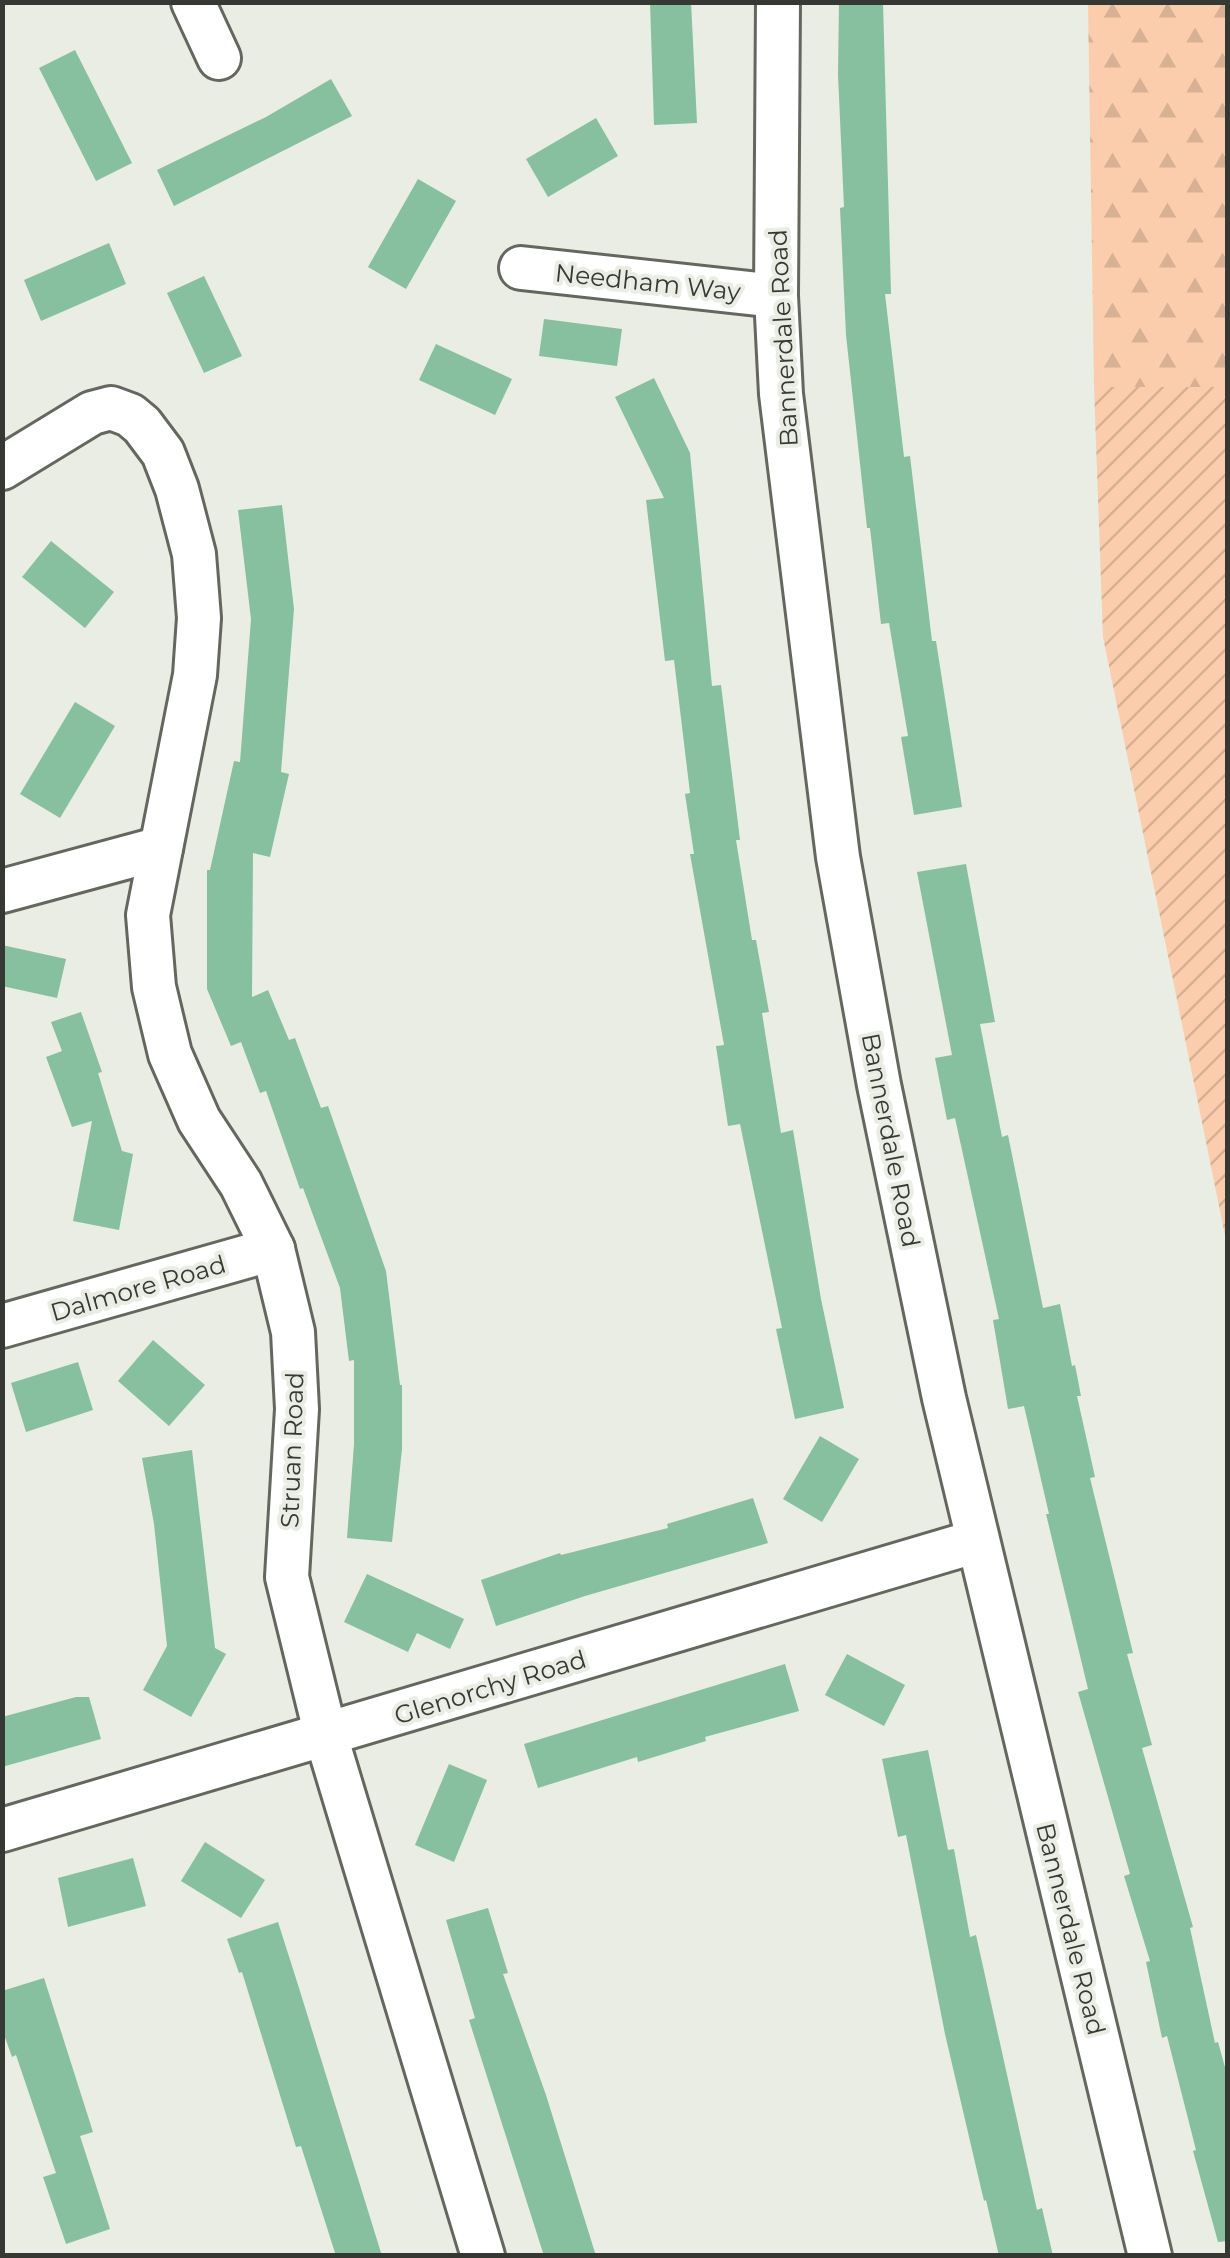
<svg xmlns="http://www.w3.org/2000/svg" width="1230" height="2258" font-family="Montserrat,sans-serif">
	<defs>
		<pattern id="forest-firs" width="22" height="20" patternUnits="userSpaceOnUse" patternTransform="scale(2.5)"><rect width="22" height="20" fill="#fbcdac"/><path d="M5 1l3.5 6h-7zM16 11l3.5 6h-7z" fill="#d8b195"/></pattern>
		<pattern id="garden-furrows" width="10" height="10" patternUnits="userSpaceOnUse" patternTransform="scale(2.5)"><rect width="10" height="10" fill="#fbcdac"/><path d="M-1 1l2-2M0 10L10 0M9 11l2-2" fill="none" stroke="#d8b195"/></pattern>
	</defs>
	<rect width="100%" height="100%" fill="#e9ede3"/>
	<path fill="url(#forest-firs)" d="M1088,3H1227V387H1094Z"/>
	<path fill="url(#garden-furrows)" d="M1094,387H1227V1245L1103,637Z"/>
	<g fill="#87c09e">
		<path d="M650,2H691L697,123L654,125Z"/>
		<path d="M839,2H883L891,294H885L904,457L910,456L932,641H936L962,807L914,815L901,737L908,736L889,623L881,624L870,528H867L846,335L840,208L844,207L838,75Z"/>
		<path d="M75,50L132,163L96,181L39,68Z"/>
		<path d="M331,79L352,116L174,206L157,170L266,117Z"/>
		<path d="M596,118L618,156L548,197L526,159Z"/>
		<path d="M418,179L456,201L406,289L368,267Z"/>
		<path d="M109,243L126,284L41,321L24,280Z"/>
		<path d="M204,276L242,356L204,373L167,293Z"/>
		<path d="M544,319L622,329L617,366L539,356Z"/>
		<path d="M436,344L512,379L495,415L419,380Z"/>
		<path d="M654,378L690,453L712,686L721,685L740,840H736L752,940H756L769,1012L762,1013L781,1133L793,1130L821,1299L844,1408L795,1419L776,1329L782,1328L740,1124L728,1126L716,1046L724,1045L690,854H694L685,794L690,793L674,660L665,661L646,500L664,498L615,397Z"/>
		<path d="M282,505L294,609L281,772L289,774L270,857L253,853L252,997L268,990L289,1040L295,1038L321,1108L328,1106L386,1271L400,1385H402V1449L392,1542L347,1538L354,1444V1360L349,1361L340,1288L303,1188L300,1189L266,1091L260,1093L241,1042L231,1046L207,989V870H210L234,761L240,762L251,619L238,510Z"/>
		<path d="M51,541L114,592L85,628L22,577Z"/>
		<path d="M75,702L115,726L60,818L20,794Z"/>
		<path d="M966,864L995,1022L980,1024L1002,1137L1008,1135L1043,1308L1060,1304L1072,1366L1075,1365L1081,1396H1077L1095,1477L1090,1478L1133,1653L1127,1654L1152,1745L1142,1748L1193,1927L1190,1928L1215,2043L1218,2042L1228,2078V2241L1218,2242L1193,2151L1196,2150L1167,2036L1162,2038L1146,1962L1150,1961L1124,1876L1130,1874L1078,1692L1088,1689L1046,1514H1049L1024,1406L1008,1409L993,1320L999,1319L955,1118L947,1120L935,1058L952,1055L917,872Z"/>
		<path d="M2,945L66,959L57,998L2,986Z"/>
		<path d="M81,1012L102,1072L98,1073L122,1151L133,1154L119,1230L73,1221L92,1121L72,1127L46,1057L62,1051L51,1022Z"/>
		<path d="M153,1340L205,1385L169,1426L118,1381Z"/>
		<path d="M78,1362L93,1410L26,1432L11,1383Z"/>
		<path d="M820,1436L859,1459L822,1522L783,1499Z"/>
		<path d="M192,1450L215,1648L226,1654L191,1717L143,1690L167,1646L154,1524L142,1458Z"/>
		<path d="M753,1498L768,1543L585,1596L496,1626L481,1580L560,1553L561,1555L668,1528L667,1524Z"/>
		<path d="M367,1574L464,1619L450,1649L417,1633L408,1652L344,1622Z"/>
		<path d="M847,1654L905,1685L884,1726L825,1695Z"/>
		<path d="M785,1664L799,1711L705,1737L706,1741L638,1762L637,1757L538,1788L524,1744Z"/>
		<path d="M76,1697H89L101,1739L2,1767V1717Z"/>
		<path d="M928,1750L948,1850L954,1849L970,1937L976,1935L1037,2210L1042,2208L1053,2256H999L986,2200L984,2201L945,2034L906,1835L898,1837L882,1759Z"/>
		<path d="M449,1764L487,1780L454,1862L415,1845Z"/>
		<path d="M205,1842L265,1880L241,1918L181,1881Z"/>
		<path d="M133,1858L146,1906L68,1927L58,1878Z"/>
		<path d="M488,1908L508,1973L503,1974L546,2095L596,2256H544L469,2020L475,2018L446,1920Z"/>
		<path d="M278,1922L299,1988L382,2256H336L301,2146L296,2147L242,1972L239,1973L227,1939Z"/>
		<path d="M44,1978L93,2132L80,2136L110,2229L66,2244L43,2177L56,2173L16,2055L12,2057L2,2029V1991Z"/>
	</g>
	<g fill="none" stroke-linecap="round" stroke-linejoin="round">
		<defs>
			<g id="street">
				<path d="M193,2L219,58"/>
				<path d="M778,2L776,296L781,394L838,857L879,1085L944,1398L1150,2256"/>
				<path d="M521,268L776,296"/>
				<path d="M2,468L92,413L111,408L130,415L142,425L163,453L177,489L194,554L199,618L195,675L148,915L154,987L170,1054L199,1120L241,1184L273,1249L293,1332L297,1409L287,1577L326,1736L483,2256"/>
				<path d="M2,891L161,848"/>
				<path d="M2,1326L273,1249"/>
				<path d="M2,1830L977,1541"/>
			</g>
		</defs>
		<use href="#street" stroke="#64675e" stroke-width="48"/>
		<use href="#street" stroke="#fff" stroke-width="42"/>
	</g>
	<g text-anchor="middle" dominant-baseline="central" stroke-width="8" stroke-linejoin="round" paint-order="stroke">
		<g font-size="25" fill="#363834" stroke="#e9ede3">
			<text transform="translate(648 282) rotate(6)">Needham Way</text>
			<text transform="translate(783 338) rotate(-93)">Bannerdale Road</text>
			<text transform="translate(891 1140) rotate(79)">Bannerdale Road</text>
			<text transform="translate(138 1288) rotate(-16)">Dalmore Road</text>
			<text transform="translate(292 1450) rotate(-88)">Struan Road</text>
			<text transform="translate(490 1687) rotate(-17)">Glenorchy Road</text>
			<text transform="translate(1071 1929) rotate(76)">Bannerdale Road</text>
		</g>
	</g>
	<rect width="1230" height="2258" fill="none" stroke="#363834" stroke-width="10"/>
</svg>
